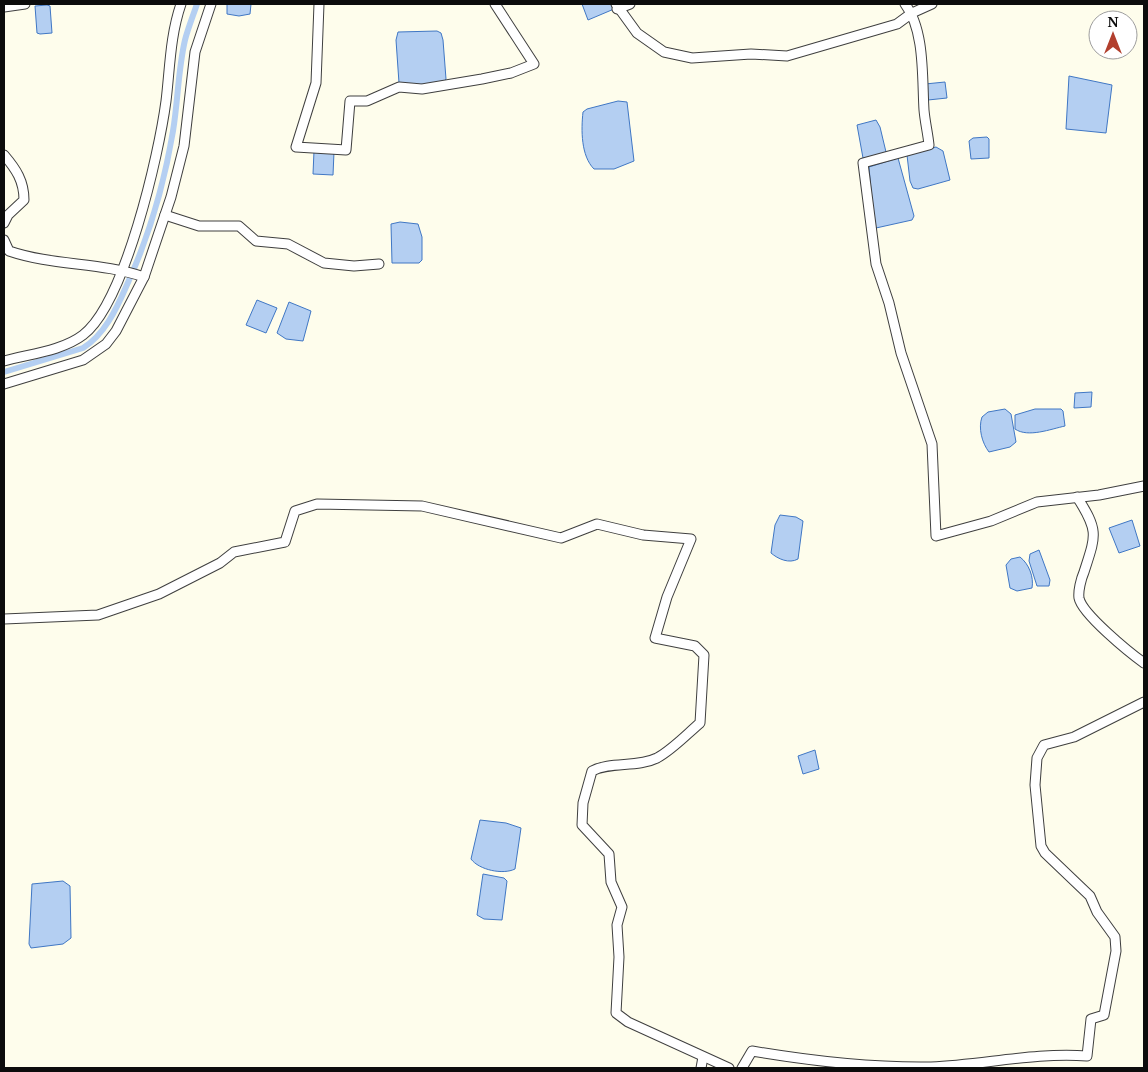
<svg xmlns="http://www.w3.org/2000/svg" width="1148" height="1072" font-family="'Noto Serif',serif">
	<rect width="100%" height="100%" fill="#fefdec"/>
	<g fill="#b4cff2" stroke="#4077c4">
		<path d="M227,4H251L250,14L239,16L227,14Z"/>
		<path d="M582,4H613L614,9L588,20Z"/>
		<path d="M47,5L50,6L52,33L40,34L37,33L35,6Z"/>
		<path d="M437,31L441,33L443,40L446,79L444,82L425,86L399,83L396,40L398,32Z"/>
		<path d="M1069,76L1112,85L1106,133L1066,129Z"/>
		<path d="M945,82L947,98L928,100L925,84Z"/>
		<path d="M618,101L627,102L634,161L614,169H594C581,156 581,130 583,112L587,109Z"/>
		<path d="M876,120L880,127L886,152L868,159L863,158L857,125Z"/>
		<path d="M987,137L989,139V158L971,159L969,141L973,138Z"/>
		<path d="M936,147L943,151L950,180L918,189L913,188L910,181L907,155Z"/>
		<path d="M314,151L334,152L333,175L313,174Z"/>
		<path d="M898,158L914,216L912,220L876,228L874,225L869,167Z"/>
		<path d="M400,222L418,224L422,237V260L419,263H392L391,224Z"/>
		<path d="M257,300L277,308L266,333L246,325Z"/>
		<path d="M289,302L311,311L303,341L286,339L277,333Z"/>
		<path d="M1092,392L1091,407L1074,408L1075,393Z"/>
		<path d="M1005,409L1011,414L1016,442L1010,447L989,452C982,443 978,428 982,417L988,412Z"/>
		<path d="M1035,409H1061L1063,411L1065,426C1051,429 1028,438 1015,429V415Z"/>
		<path d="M780,515L796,517L803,521L798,559C789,564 778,559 771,553L775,525Z"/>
		<path d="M1132,520L1140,546L1119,553L1109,528Z"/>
		<path d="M1039,550L1050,580L1049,586H1037L1029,561L1030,554Z"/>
		<path d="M1020,557C1029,564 1034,577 1032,588L1017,591L1010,588L1006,565L1011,559Z"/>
		<path d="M815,750L819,769L803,774L798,756Z"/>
		<path d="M480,820L506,823L521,828L515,869C503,875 479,870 471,859Z"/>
		<path d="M483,874L504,878L507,881L502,920L484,919L477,915Z"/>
		<path d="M63,881L70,886L71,938L63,944L31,948L29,944L32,884Z"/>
	</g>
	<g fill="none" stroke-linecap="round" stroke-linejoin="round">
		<path stroke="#b4cff2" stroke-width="6" d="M4,372L83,348C104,335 116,310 126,287C149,237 164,185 173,131C178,101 178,70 185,40C188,28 193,16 197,4"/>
		<defs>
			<g id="minor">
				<path d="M319,4L316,83L296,147L346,150L350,101H367L399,87L422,89L482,79L511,73L534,64L495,4"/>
				<path d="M616,4L637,33L664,52L692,58L751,54L787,56L897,24L912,13L932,4"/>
				<path d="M905,4C925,30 922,78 924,110C925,122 928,134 929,145L863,163L876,264L889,303L901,353L932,444L936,536L991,521L1037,502L1099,495L1144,486"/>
				<path d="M4,7L25,4"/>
				<path d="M617,9L630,4"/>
				<path d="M4,155C16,169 24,181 24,200L8,215L4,223"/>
				<path d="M165,215L199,226H239L256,241L288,244L324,263L354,266L379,264"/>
				<path d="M4,240L9,251C53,266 101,262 144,277"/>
				<path d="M4,361C29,354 62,351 83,335C125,303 159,154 166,101C170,68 170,36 181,4"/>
				<path d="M4,384L83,360L106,344L116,331L144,277L171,197L184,146L195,52L211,4"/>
				<path d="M1077,497C1099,531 1096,535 1084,572C1081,579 1078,591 1079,598C1082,614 1130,653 1144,663"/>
				<path d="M4,619L98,615L159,594L220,563L234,552L285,542L295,511L317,504L422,506L561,538L597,524L643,535L691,539L667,597L655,638L695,646L704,655L700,723C687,734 672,750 657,758C637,768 611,761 592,771L583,803L582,825L609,854L611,882L622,907L617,925L619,957L616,1013L628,1022L729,1068"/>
				<path d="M701,1068L703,1057"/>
				<path d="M742,1068L752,1051C811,1061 870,1068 931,1067C983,1065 1035,1052 1087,1056L1091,1019L1104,1015L1116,951L1115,937L1097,912L1090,896L1045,853L1041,846L1035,785L1037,758L1044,745L1074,737L1144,702"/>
			</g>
		</defs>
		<use href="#minor" stroke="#3f3f3f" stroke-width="11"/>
		<use href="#minor" stroke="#fff" stroke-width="9"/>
	</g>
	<rect width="1148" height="1072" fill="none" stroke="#0c0c0c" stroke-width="10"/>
	<g transform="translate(1113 35)"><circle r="24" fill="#ffffff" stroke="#9e9e9e"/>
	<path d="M0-4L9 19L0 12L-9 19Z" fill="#b23f2d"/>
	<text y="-8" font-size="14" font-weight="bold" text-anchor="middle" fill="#0c0c0c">N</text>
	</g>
</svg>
